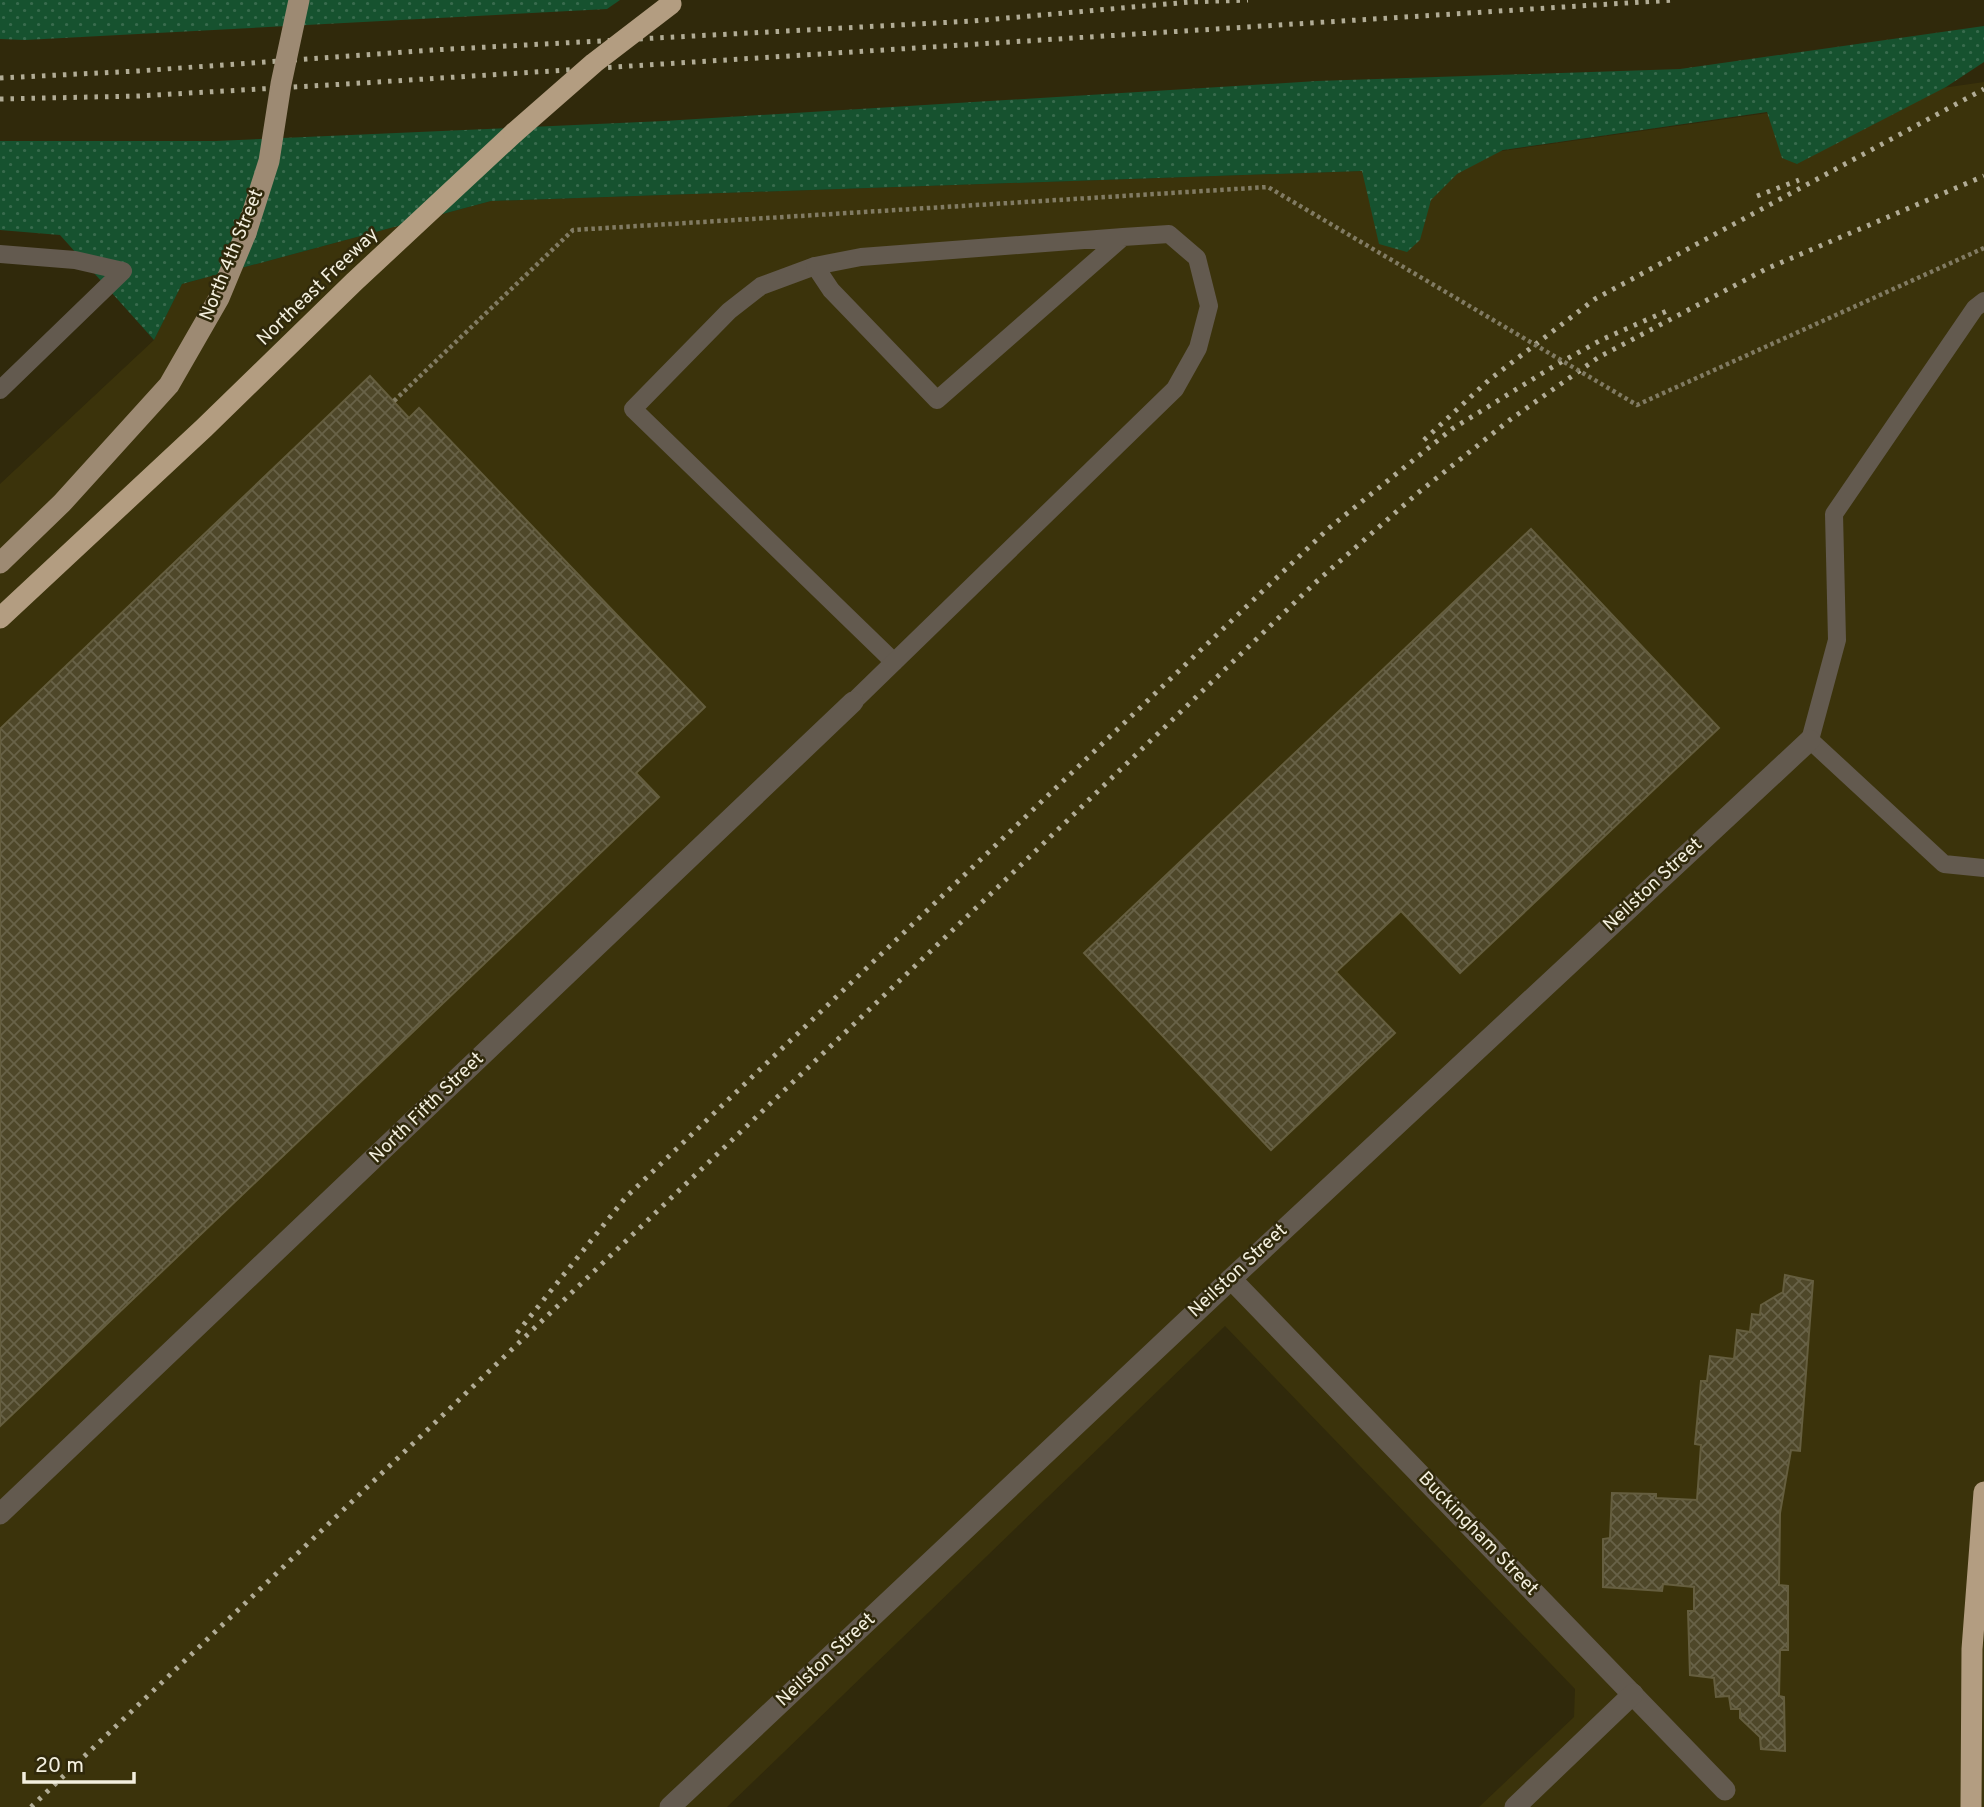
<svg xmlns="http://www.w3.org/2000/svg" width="1984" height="1807" font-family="Overpass,sans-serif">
	<defs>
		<pattern id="grass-dots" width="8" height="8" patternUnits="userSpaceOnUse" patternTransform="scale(1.75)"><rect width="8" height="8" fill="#16522f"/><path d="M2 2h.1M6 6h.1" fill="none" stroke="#386b4d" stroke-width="1.8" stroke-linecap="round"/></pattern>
		<pattern id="building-cross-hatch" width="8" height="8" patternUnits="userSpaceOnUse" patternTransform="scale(1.75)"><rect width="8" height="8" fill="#4e4729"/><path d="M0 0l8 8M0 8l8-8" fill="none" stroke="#686248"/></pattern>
	</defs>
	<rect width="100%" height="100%" fill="#30290b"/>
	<path fill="#3b330b" d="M1984,82V1807H1479L1574,1717L1575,1689L1225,1326L727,1807H0V484L154,340L182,284L491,201L1362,171Z"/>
	<g fill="url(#grass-dots)">
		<path d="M0,0H620L607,9L25,40L0,39Z"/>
		<path d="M1984,26V62L1946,87L1797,164L1782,158L1767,112L1503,150L1457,174L1431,200L1420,240L1407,252L1379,244L1362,171L491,201L182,284L154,340L60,235L0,230V141H216L664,121L1317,81L1680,69Z"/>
	</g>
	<g fill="url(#building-cross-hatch)" stroke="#655e3f" stroke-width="2">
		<path d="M370,376L409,418L419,408L705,707L636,773L659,797L0,1426V729Z"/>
		<path d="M1531,529L1719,728L1460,973L1401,911L1336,972L1395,1033L1271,1150L1084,953Z"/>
		<path d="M1785,1275L1813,1281L1800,1451L1791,1450L1780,1513L1779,1585L1788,1586V1650H1780L1779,1696L1784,1697L1785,1751L1761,1749L1760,1737L1740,1718V1709H1731L1729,1696L1716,1697L1714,1678L1690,1675L1688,1611H1694V1587L1663,1584L1662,1591L1603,1587V1539L1610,1538L1612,1493L1656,1494V1498L1697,1500L1701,1445L1695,1444L1701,1381H1707L1710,1356L1734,1359L1737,1330L1750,1332L1752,1314L1760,1315L1761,1305L1783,1292Z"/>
	</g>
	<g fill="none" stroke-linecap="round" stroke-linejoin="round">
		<g stroke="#635a4f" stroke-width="18">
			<path d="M0,254L75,260L123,271L0,390"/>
			<path d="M815,266L761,286L729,311L633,409L894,662"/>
			<path d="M1984,301L1975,308L1834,514L1837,640L1810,740L1944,864L1984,868"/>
			<path d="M853,702L1175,389L1198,348L1209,306L1197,258L1169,234L1123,237L937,400L831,290L815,266L861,257L1123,237"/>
		</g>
		<g stroke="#635a4f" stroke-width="21">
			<path d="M1231,1279L1725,1790"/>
			<path d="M0,1514L853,702"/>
			<path d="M670,1807L1231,1279L1810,740"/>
			<path d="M1515,1807L1633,1694"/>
		</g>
		<path stroke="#9d8a73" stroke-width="21" d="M0,563L62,503L169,385L219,298L246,233"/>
		<g stroke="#b39d81" stroke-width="21">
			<path d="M0,618L204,428L354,282L514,133"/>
			<path d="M1971,1807L1972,1649L1984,1492"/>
		</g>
		<g stroke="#b1ac96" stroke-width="5" stroke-dasharray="3.5 7" stroke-linecap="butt">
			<path d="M0,78L138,71L432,50L973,21L1190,2L1248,0"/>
			<path d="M0,99L138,96L346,84L1674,0"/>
			<path d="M1757,196L1799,180"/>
			<path d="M1424,440L1489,380L1595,299L1984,89"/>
			<path d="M517,1333L626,1197L1329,528L1452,429L1554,366L1601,340L1669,310"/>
			<path d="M31,1807L998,887L1316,582L1419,492L1511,419L1599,357L1766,269L1984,176"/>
		</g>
		<path stroke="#817b63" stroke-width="4.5" stroke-dasharray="3.5 3.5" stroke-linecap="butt" d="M394,401L573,230L1268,187L1637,405L1984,248"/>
		<path stroke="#9d8a73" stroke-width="21" d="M246,233L269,161L281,84L299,0"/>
		<path stroke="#b39d81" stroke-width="21" d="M514,133L594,63L671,4"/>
	</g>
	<g text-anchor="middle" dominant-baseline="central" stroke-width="5" stroke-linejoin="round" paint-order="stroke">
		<g font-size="19" fill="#f3efde" stroke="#30290b">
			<text transform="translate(232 255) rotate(-68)">North 4th Street</text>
			<text transform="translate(318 287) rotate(-44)">Northeast Freeway</text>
			<text transform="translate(1653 885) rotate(-43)">Neilston Street</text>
			<text transform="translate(427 1108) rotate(-44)">North Fifth Street</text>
			<text transform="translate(1238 1271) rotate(-43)">Neilston Street</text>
			<text transform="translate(1478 1534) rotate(46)">Buckingham Street</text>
			<text transform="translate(826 1660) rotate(-43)">Neilston Street</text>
		</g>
	</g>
	<path d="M24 1772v10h110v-10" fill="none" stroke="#f3efde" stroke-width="3.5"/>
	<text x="35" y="1772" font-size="21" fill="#f3efde" stroke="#30290b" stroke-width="5" paint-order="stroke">20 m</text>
</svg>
